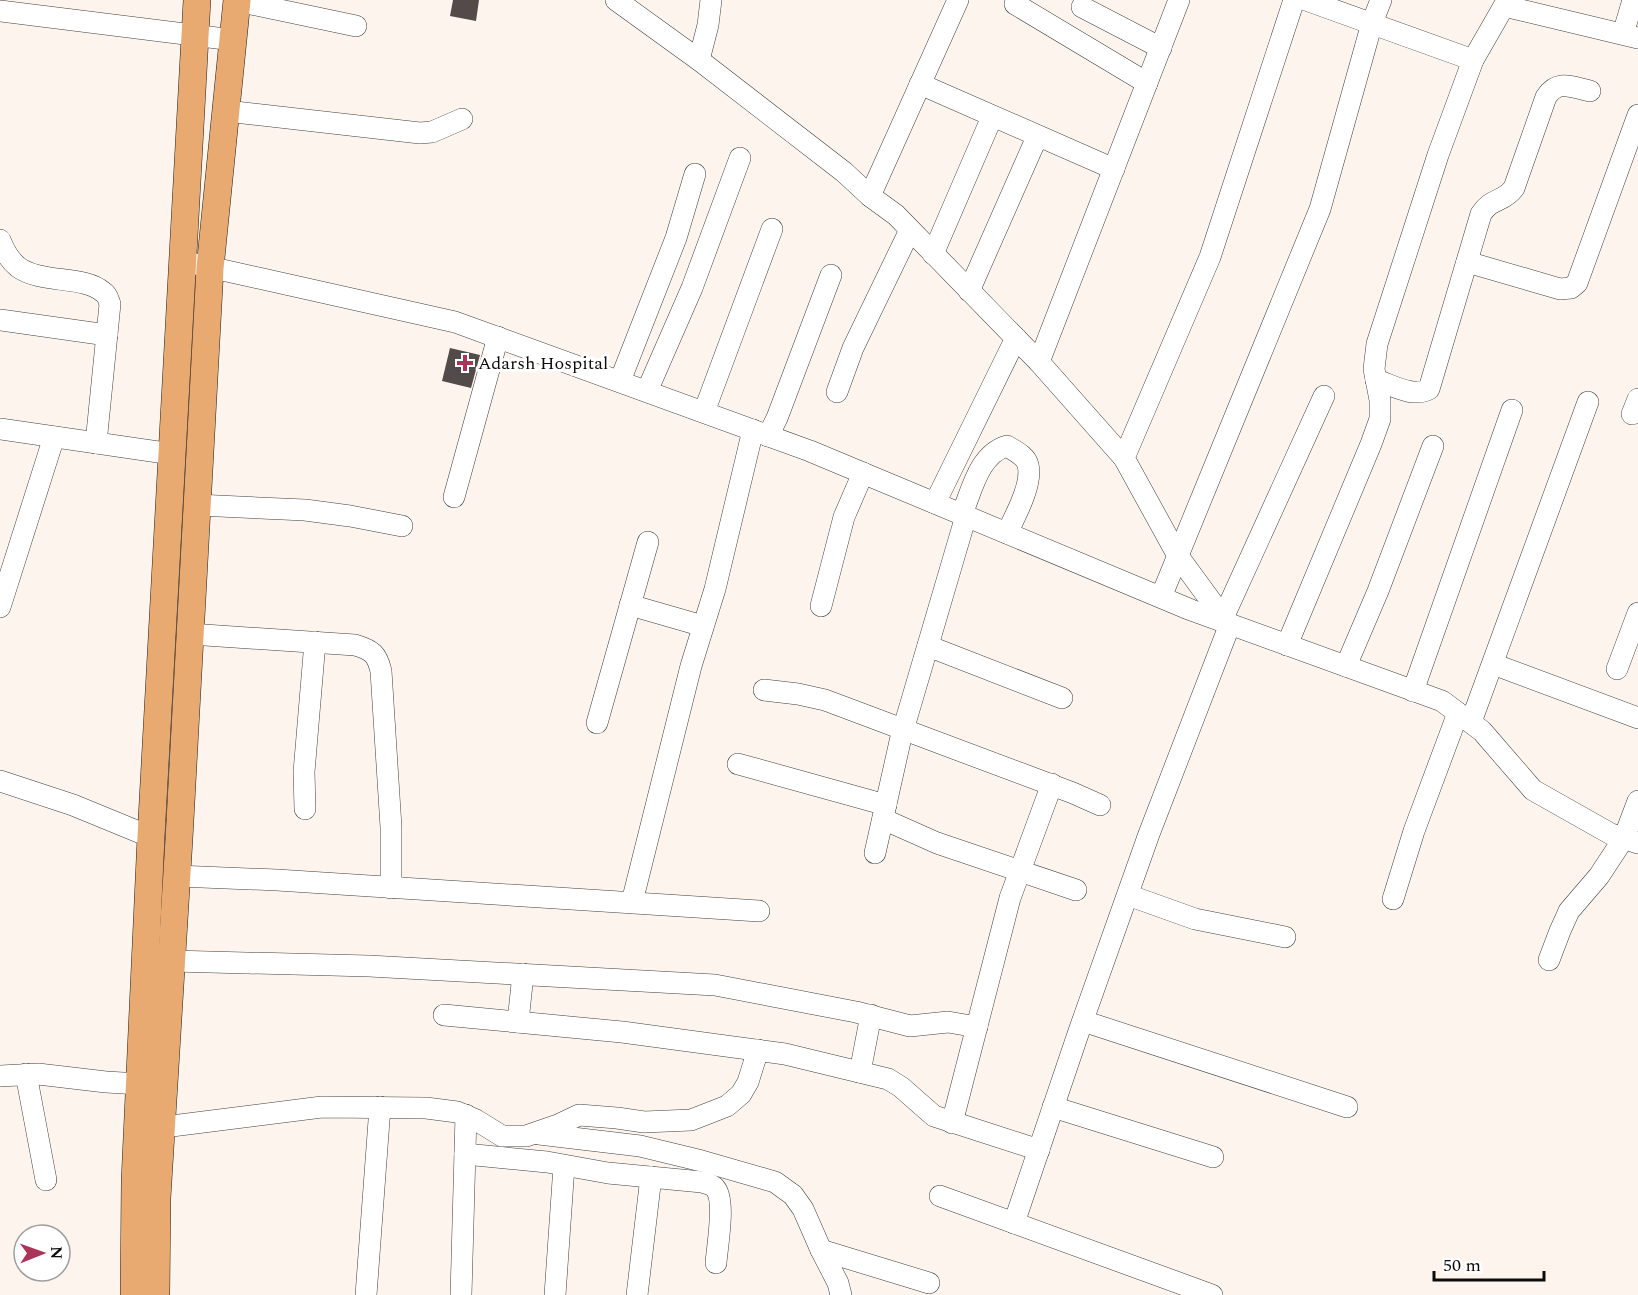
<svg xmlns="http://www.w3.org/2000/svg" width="1638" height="1295" font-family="Spectral,serif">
	<rect width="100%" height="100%" fill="#fdf5ed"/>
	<g fill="#534b49">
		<path d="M453,0H479L476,21L450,16Z"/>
		<path d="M450,348L480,355L471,388L442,381Z"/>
	</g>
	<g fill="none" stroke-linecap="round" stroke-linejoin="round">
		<defs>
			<g id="minor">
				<path d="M616,0L699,60L708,25L711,0"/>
				<path d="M1306,0L1473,60L1504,6L1638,38"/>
				<path d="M237,1L356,26"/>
				<path d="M1015,4L1147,83"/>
				<path d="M1082,7L1161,48"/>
				<path d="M0,11L233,40"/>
				<path d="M1623,34L1633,0"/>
				<path d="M699,60L844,172L870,196L896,215L1039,362L1179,0"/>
				<path d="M920,84L1114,169"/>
				<path d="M226,111L420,133L432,132L462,119"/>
				<path d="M870,196L958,0"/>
				<path d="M0,240C4,250 9,260 18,267C41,284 83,275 103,292C108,295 108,299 110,304L96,443"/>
				<path d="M933,254L992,117"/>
				<path d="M182,261L455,322L810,451L1191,610L1442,701L1482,731L1533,790L1611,834L1638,843"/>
				<path d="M1467,262L1560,289L1571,288L1577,283L1638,115"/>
				<path d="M969,291L1037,137"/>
				<path d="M0,320L107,335"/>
				<path d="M1039,362L1124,458"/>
				<path d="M1376,380C1392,385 1413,398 1429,389L1481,214C1492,197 1503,203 1514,188L1546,97C1558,79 1571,87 1590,91"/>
				<path d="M620,381L676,238L695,174"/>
				<path d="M647,391L692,288L740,158"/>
				<path d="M837,392L853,348L910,230"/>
				<path d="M704,412L772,229"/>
				<path d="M1632,414L1638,399"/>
				<path d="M0,429L172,454"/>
				<path d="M768,436L777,418L831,275"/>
				<path d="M454,497L498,337"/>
				<path d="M935,503L1016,338"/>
				<path d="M197,505L305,510L350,516L402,526"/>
				<path d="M962,514C972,490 979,454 1007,446C1015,451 1026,456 1028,465C1033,484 1015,516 1007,533"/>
				<path d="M1161,597L1320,209L1372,23L1381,0"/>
				<path d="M630,605L703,626"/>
				<path d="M821,606L844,517L863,473"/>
				<path d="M0,607L54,437"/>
				<path d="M1223,618L1324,396"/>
				<path d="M1227,623L1178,556L1124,458L1210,257L1294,0"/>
				<path d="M190,634L355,645C372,650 377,654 381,671L391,827V888"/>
				<path d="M1287,645L1371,444L1380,419V400L1374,369L1377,344L1438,155L1473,60"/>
				<path d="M928,646L1062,698"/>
				<path d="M1493,664L1638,718"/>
				<path d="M1346,666L1378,591L1433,446"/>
				<path d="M1617,669L1638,613"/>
				<path d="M764,690L798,694L825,700L1073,793L1100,805"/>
				<path d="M1413,691L1512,410"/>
				<path d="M1471,722L1588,402"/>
				<path d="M597,723L648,542"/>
				<path d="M738,764L886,805"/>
				<path d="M0,781L73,805L151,837"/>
				<path d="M305,809L304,772L315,642"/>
				<path d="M883,819L937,843L1076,890"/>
				<path d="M875,853L901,737L966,516"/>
				<path d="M177,876L277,880L759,911"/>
				<path d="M1128,895L1195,919L1285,937"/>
				<path d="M1393,899L1414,831L1458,713"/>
				<path d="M632,902L691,666L715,589L753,430"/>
				<path d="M1549,960L1560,931L1569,911L1599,876L1624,838L1638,801"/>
				<path d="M172,961L369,966L715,985L856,1012L910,1026L948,1022L977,1027"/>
				<path d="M444,1015L622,1032L785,1054L888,1079L901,1087L934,1116L1039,1150"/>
				<path d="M1083,1021L1347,1107"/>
				<path d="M518,1022L523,974"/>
				<path d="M860,1072L871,1015"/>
				<path d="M26,1074L46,1180"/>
				<path d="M0,1076L38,1074L106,1082L140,1084"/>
				<path d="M1053,1107L1213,1157"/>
				<path d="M952,1123L1010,898L1052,784"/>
				<path d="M148,1129L322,1107L426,1108L457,1112L476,1120L502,1136H526L558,1125L579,1115L617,1118L644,1122L691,1120L727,1106L741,1094L748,1082L758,1050"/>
				<path d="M539,1134L640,1146L702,1161L775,1182L793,1195L803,1209L821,1250L838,1283L841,1295"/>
				<path d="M465,1154L547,1162L608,1173L702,1182C706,1183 713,1185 715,1188C726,1200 717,1247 716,1263"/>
				<path d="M940,1196L1212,1295"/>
				<path d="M1014,1223L1079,1031L1149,834L1230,624"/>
				<path d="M821,1250L929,1283"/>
				<path d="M366,1295L380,1107"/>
				<path d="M461,1295L466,1115"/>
				<path d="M555,1295L564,1166"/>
				<path d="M637,1295L651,1177"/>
			</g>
			<g id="major">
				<path d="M134,1295L135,1181L151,837L197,0"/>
				<path d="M156,1295L157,1198L179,839L210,268L237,0"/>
			</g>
		</defs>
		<use href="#minor" stroke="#3f3f3f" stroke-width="22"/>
		<use href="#major" stroke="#1d1d1d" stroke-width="28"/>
		<use href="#minor" stroke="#fff" stroke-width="21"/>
		<use href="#major" stroke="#e9aa71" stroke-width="27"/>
	</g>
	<path fill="#ab345b" stroke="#fff" stroke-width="2" d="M462 354h6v6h6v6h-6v6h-6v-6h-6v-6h6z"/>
	<g text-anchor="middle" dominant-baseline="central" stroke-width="6" stroke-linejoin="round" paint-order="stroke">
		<g font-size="18" fill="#0c0c0c" stroke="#fff" text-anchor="start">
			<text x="478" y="363">Adarsh Hospital</text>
		</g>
	</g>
	<g transform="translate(42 1253) rotate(89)"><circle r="28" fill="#ffffff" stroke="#9e9e9e" stroke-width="1.5"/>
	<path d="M0-4.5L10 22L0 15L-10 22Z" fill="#ab345b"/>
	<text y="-9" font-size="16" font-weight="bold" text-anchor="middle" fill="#0c0c0c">N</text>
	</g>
	<path d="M1434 1271v9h110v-9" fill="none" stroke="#0c0c0c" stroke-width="3"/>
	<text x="1443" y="1271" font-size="18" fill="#0c0c0c" stroke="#ffffff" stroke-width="4.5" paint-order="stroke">50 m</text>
</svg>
